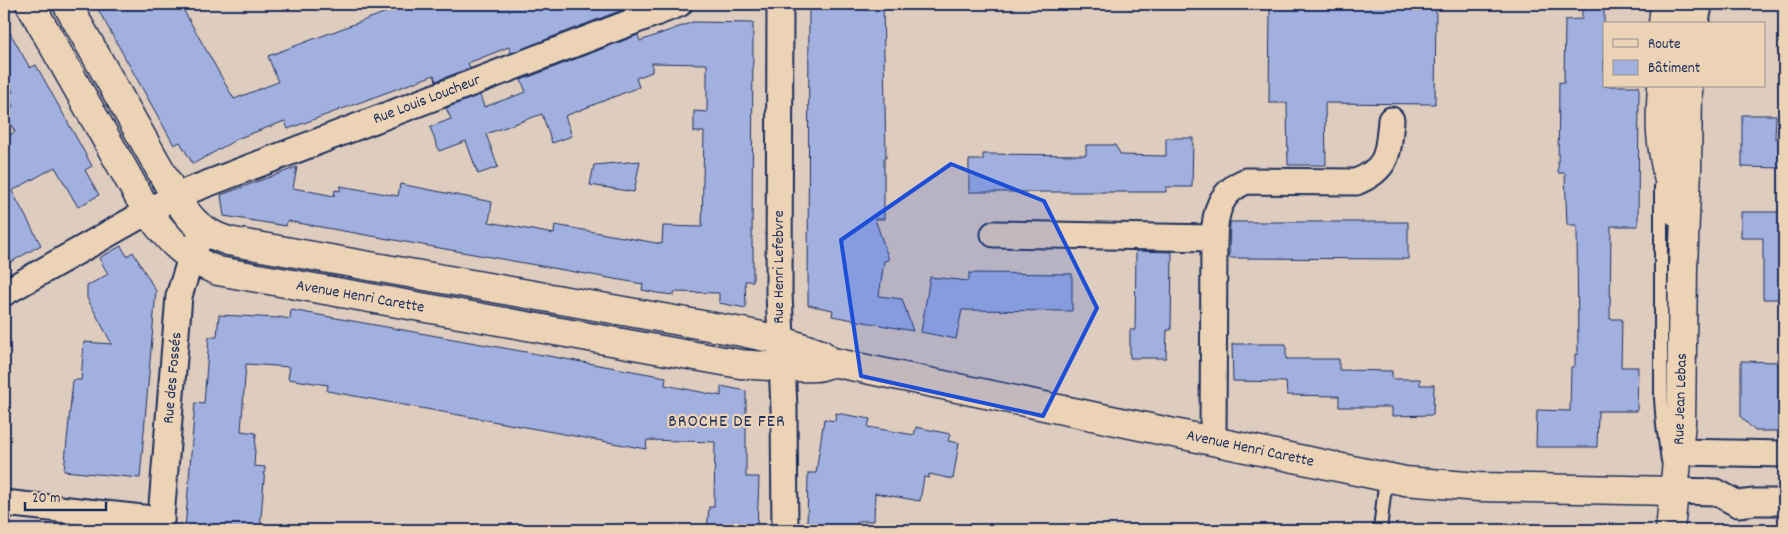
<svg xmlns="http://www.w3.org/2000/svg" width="1788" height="534" font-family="Dekko,sans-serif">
	<rect width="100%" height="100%" fill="#deccbe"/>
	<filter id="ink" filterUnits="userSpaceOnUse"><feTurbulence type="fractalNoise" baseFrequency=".02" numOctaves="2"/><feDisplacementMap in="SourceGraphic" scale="10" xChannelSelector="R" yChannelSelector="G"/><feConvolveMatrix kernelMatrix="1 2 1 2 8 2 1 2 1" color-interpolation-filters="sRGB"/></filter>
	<g filter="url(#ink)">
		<g fill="#a2b0e0" stroke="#1b2f5e">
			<path d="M95,4H180L234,99L278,82L268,56L408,4H626L627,8L511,53L509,47L468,63L470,68L436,81L434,75L288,129L285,121L239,138L193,164L180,142L174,145Z"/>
			<path d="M809,4H883L886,158H884V219H875L889,260L884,261L879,296L902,299L913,331L832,316L833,310L808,305Z"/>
			<path d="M1270,4H1436L1435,104L1325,103L1326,165H1288L1287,103H1269Z"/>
			<path d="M1582,7H1604V86H1639L1638,226H1611L1610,319H1622L1621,367H1638L1637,411H1598L1597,447H1536L1537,410L1570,411L1571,367L1575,366V354H1578L1577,225H1567L1565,173H1558L1559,82L1564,83L1565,20L1582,19Z"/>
			<path d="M4,22L30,68L36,65L92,166L85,170L99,195L78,207L55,167L12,191L41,245L4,266V138L15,132L4,112L13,106L7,95L13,92L4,76Z"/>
			<path d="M693,22L753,23L752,247H753V281H745L746,308L719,303V293L674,292V295L657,293L642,290L643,284L575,272L287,221L286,226L224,216L221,195L297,167L293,188L334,196L335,190L340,191V186L398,196L400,184L492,202L489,222L554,234L555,225L662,244L663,226L702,227L704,132H694V111L707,112V64L652,63V72L636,78L639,87L565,116L572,136L552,143L542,114L486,134L498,167L478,174L466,141L439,151L430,127L451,119L446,108L480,95L484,107L526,92L521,80L638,35L640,41Z"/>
			<path d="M1742,115H1776L1775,138H1784V168L1742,167Z"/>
			<path d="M1166,138H1193L1192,187H1166V192H969V160H983V154L1086,155V145H1115L1121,155L1166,156Z"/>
			<path d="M640,161L634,192L590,185L594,165Z"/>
			<path d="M1741,212H1784V299H1763V238H1741Z"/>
			<path d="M1230,222H1408V259L1229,258Z"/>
			<path d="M121,246L127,256L133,252L156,291L140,478L64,471L73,380H81L84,342L112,344L87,298V286L108,274L99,258Z"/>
			<path d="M1136,251L1172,252L1171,330H1167L1166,358H1130V330H1135Z"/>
			<path d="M969,273L1072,274V311L962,310L956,339L921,332L930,277L969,281Z"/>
			<path d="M291,310L666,377L665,385L721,396V386L746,391V477H759L757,530H707L709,507H714L715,442L647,440L646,449L327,391L328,385L288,379L290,367L246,364L241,431L256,433L254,466L265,467L260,530H185L195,403L204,404L209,337H217L219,315L279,318V317L290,319Z"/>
			<path d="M1232,344H1286V359H1339V370L1392,371V379H1420V385H1434L1433,415L1392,416V407H1339V396L1287,395L1286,382L1233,381Z"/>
			<path d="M1741,361L1780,362L1779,383H1784V431H1755L1741,417Z"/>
			<path d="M836,413L870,419L868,427L914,435L916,427L950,434L948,441L959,443L953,479L929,474V478L924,477L920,501L875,493L874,521H858V530H807L808,473H816L824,419L835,421Z"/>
		</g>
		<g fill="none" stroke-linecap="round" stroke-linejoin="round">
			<defs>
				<g id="lane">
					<path d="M1702,24L1706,4"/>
					<path d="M1661,187V399L1663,425L1668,461"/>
					<path d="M1380,530L1386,477"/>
				</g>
				<g id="street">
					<path d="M780,4L779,293L784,409L785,530"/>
					<path d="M994,234L1214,238C1215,211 1220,192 1246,181L1356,182C1389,169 1388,152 1391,120"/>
					<path d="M4,293L175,196L679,4"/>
					<path d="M1213,441L1214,238"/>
					<path d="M1679,452L1784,454"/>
					<path d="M1674,491L1716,492L1738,504L1754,502H1784"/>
					<path d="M4,503L161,520"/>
					<path d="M160,530L179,296L191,258L203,230"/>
				</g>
				<g id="secondary">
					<path d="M30,4L147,211C168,239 185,259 218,271L740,364C765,366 789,368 815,367C823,367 829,362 837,363L1405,481L1479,487L1674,491"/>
					<path d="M67,4L175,196C190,220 201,232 228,241L742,332L780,340L821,354L831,362"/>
					<path d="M1663,24L1665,4"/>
					<path d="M1689,24L1690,4"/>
					<path d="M1662,86C1661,102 1660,118 1661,133C1663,161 1670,187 1678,213"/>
					<path d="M1670,530L1681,423L1683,267L1687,169L1688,86"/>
				</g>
			</defs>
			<use href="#lane" stroke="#1b2f5e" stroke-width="16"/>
			<use href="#street" stroke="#1b2f5e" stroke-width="29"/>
			<use href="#secondary" stroke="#1b2f5e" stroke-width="31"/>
			<use href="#lane" stroke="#edd3b5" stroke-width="12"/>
			<use href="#street" stroke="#edd3b5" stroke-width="25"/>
			<use href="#secondary" stroke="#edd3b5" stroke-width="28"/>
		</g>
	</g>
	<path fill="#1d4ed8" fill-opacity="0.2" stroke="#1d4ed8" stroke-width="4" stroke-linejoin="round" d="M951,164L1044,201L1097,308L1043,416L861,376L841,240Z"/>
	<g text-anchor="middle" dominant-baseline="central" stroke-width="4.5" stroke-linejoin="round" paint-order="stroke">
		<g font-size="16" fill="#1b2f5e" stroke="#edd3b5">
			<text transform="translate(427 100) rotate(-21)">Rue Louis Loucheur</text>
			<text transform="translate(779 267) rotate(-90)">Rue Henri Lefebvre</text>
			<text transform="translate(360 297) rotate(10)">Avenue Henri Carette</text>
			<text transform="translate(173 378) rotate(-85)">Rue des Fossés</text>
			<text transform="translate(1681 399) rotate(-88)">Rue Jean Lebas</text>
			<text transform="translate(1250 449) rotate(12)">Avenue Henri Carette</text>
		</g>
		<g font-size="18" letter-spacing="1" fill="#1b2f5e" stroke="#edd3b5">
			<text x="727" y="422">BROCHE DE FER</text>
		</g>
	</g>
	<rect width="1788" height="534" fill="none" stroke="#edd3b5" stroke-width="20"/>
	<rect x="10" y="10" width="1768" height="514" fill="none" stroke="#1b2f5e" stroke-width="2" filter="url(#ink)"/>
	<rect x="1603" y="22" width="162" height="65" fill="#edd3b5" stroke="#999192"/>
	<rect x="1613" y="39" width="25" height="8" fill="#edd3b5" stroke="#999192"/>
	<text x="1648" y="48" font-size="15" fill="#1b2f5e">Route</text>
	<rect x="1613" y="60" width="25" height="15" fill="#a2b0e0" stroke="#999192"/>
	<text x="1648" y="72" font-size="15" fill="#1b2f5e">Bâtiment</text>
	<path d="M25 502v8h81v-8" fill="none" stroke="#1b2f5e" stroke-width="2.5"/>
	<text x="32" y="502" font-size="15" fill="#1b2f5e" stroke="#edd3b5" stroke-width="4" paint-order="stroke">20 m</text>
</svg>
